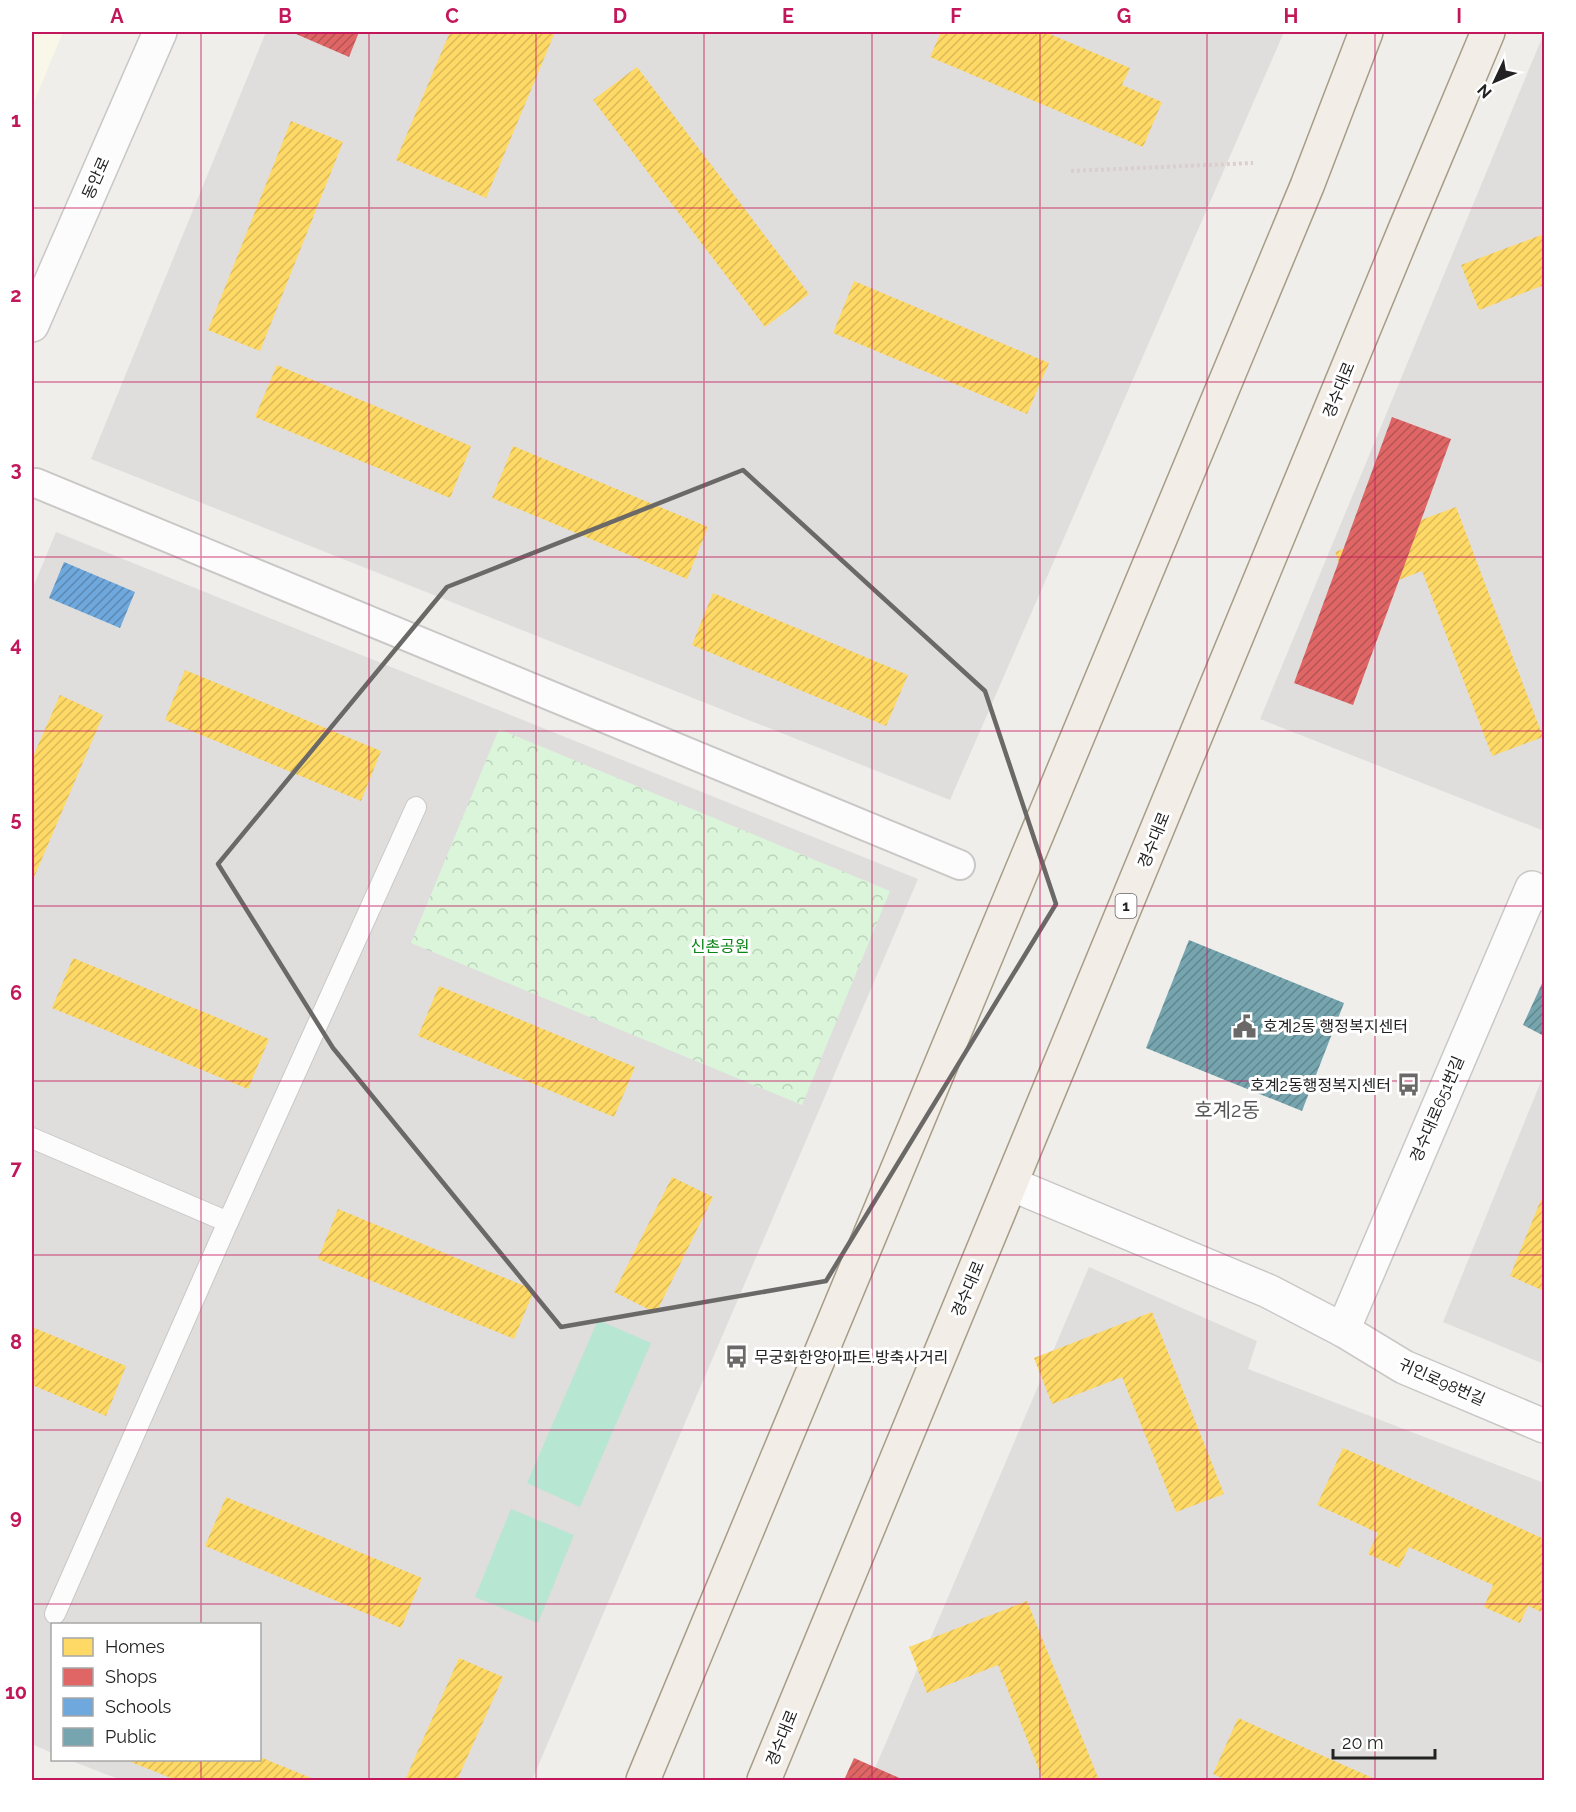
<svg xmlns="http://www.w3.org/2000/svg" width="1576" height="1812" font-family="Raleway,'Noto Sans KR',sans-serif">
	<defs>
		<pattern id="park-crowns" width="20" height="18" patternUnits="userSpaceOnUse" patternTransform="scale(1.5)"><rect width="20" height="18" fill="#daf5da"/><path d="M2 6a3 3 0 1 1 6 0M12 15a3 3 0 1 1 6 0" fill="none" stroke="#bbd2bb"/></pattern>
		<pattern id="homes-hatch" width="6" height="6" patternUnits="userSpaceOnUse" patternTransform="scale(1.5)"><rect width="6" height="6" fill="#ffd966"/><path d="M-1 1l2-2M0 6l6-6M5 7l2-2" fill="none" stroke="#daba58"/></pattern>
		<pattern id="shops-hatch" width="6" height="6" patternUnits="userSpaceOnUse" patternTransform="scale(1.5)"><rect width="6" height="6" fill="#e06666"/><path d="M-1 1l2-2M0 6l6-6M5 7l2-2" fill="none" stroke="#b55454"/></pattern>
		<pattern id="schools-hatch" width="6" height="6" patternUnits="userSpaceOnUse" patternTransform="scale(1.5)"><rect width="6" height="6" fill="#6fa8dc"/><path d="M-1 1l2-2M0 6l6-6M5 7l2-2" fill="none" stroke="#5b88b2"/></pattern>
		<pattern id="public-hatch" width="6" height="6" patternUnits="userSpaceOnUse" patternTransform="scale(1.5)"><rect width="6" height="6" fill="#76a5af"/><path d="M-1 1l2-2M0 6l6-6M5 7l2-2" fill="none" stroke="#60868e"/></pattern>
	</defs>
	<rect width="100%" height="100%" fill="#f0eeeb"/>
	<g fill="#dfdedc">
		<path d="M266,32H1284L950,800L91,459Z"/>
		<path d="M1544,33V831L1260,719Z"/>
		<path d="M56,532L918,879L532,1780H121L69,1760H260V1624H52V1753L32,1744V590Z"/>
		<path d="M1544,1074V1364L1443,1322Z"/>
		<path d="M1089,1267L1257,1341L1248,1369L1544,1483V1780H870Z"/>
	</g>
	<path fill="#f8f7e8" d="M32,32H63L32,107Z"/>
	<path fill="url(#park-crowns)" d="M499,729L890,891L802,1105L411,943Z"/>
	<g fill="#b7e6d2">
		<path d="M598,1320L651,1343L580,1507L527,1483Z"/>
		<path d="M511,1509L574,1535L538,1623L475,1597Z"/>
	</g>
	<g fill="url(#homes-hatch)">
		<path d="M450,32H555L486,198L396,160Z"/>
		<path d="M941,32H1045L1130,68L1122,85L1162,102L1143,147L930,57Z"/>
		<path d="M637,67L809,294L765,327L593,100Z"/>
		<path d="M291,121L343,142L260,351L208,330Z"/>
		<path d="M1544,234V285L1479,310L1461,265Z"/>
		<path d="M854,281L1049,363L1027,414L833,333Z"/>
		<path d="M277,365L471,446L450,498L255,417Z"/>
		<path d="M513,446L708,527L687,579L492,498Z"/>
		<path d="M1456,507L1543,737L1492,756L1422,571L1352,598L1335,552Z"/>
		<path d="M713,593L908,675L886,726L692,645Z"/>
		<path d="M185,670L381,751L361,801L165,720Z"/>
		<path d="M60,695L103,715L32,882V759Z"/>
		<path d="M73,958L269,1039L248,1089L52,1008Z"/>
		<path d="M439,986L635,1067L614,1117L418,1036Z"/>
		<path d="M672,1177L713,1197L656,1313L614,1292Z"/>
		<path d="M1544,1192V1291L1510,1276Z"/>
		<path d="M338,1209L534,1290L514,1339L318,1259Z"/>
		<path d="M1152,1312L1224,1494L1176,1512L1122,1377L1052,1404L1034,1358Z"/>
		<path d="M32,1327L126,1366L106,1416L32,1385Z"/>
		<path d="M1343,1448L1544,1539V1613L1528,1606L1520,1623L1484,1607L1493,1585L1409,1547L1399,1568L1368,1554L1378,1533L1317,1505Z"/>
		<path d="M226,1497L422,1578L401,1628L205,1546Z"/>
		<path d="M1027,1601L1099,1780H1043L998,1665L927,1693L909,1647Z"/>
		<path d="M459,1658L503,1677L457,1780H405Z"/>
		<path d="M1238,1718L1377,1780H1226L1213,1774Z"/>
		<path d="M260,1757L316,1780H176L126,1760H260Z"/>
	</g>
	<g fill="url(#shops-hatch)">
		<path d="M297,32H359L349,57L296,34Z"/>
		<path d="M1392,417L1451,439L1353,705L1294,683Z"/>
		<path d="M854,1758L904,1780H844Z"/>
	</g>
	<path fill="url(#schools-hatch)" d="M64,562L135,592L120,628L49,598Z"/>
	<g fill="url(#public-hatch)">
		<path d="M1189,940L1344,1003L1302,1111L1146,1048Z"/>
		<path d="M1544,979V1036L1523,1025Z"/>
	</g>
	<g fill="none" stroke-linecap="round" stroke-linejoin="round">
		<defs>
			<g id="service">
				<path d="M32,1138L228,1222L416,807"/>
				<path d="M55,1614L228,1222"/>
			</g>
			<path id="pedestrian" d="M36,483L960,865"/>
			<g id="minor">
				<path d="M1011,1184L1268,1291L1343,1330L1404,1367L1544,1426"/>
				<path d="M1343,1330L1532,888L1544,894"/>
			</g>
			<path id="tertiary" d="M32,325L160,32"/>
			<g id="primary">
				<path d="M643,1780L1307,186L1366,32"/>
				<path d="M764,1780L1406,227L1488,32"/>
			</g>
		</defs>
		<use href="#service" stroke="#c9c8c7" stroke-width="22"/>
		<use href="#pedestrian" stroke="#c9c8c7" stroke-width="32"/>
		<use href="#minor" stroke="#c9c8c7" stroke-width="36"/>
		<use href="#tertiary" stroke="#c9c8c7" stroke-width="36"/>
		<use href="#primary" stroke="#a79c86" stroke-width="36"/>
		<path stroke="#dccecd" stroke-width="4" stroke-dasharray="3 3" stroke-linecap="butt" d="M1071,171L1253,163"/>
		<use href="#service" stroke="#fdfcfc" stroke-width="20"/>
		<use href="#pedestrian" stroke="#fdfcfc" stroke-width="28"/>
		<use href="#minor" stroke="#fdfcfc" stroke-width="33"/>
		<use href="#tertiary" stroke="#fdfcfc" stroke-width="33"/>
		<use href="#primary" stroke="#f3ede7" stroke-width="33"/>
	</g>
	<path fill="none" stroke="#6a6968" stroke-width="4.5" stroke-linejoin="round" d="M743,470L985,691L1056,904L826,1281L561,1327L333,1048L218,864L447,587Z"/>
	<path fill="none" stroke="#c2185b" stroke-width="1.5" stroke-opacity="0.55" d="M201,32V1624M369,32V1780M536,32V1780M704,32V1780M872,32V1780M1040,32V1780M1207,32V1780M1375,32V1780M32,208H1544M32,382H1544M32,557H1544M32,731H1544M32,906H1544M32,1081H1544M32,1255H1544M32,1430H1544M32,1604H1544M201,1760V1780"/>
	<defs>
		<symbol id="civic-bare" viewBox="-9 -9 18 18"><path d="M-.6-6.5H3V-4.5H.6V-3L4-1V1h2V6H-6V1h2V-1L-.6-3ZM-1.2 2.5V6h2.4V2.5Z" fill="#6a6968" stroke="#fff" stroke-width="2.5" paint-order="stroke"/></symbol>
		<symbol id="bus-bare" viewBox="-9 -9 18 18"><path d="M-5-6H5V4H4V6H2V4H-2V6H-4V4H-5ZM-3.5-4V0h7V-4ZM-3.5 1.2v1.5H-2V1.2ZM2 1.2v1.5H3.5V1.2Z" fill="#6a6968" stroke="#fff" stroke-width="2.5" paint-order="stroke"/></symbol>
	</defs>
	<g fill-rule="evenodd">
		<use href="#civic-bare" x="1228" y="1010" width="33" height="33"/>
		<use href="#bus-bare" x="1392" y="1068" width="33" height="33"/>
		<use href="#bus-bare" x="720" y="1340" width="33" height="33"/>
	</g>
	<g text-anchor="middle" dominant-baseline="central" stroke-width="6" stroke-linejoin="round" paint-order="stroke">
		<rect fill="#fff" stroke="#646464" stroke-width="1.5" x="1115.5" y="894" width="21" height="24" rx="4.5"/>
		<g font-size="15" font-weight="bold" fill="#222">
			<text x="1126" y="906">1</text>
		</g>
		<g font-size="16" fill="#222" stroke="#fff">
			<text transform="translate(96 178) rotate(-66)">동안로</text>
			<text transform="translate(1339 390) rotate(-68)">경수대로</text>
			<text transform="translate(1154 840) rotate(-68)">경수대로</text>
			<text transform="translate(1437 1109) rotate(-67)">경수대로651번길</text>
			<text transform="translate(968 1289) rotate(-67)">경수대로</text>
			<text transform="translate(1442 1382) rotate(24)">귀인로98번길</text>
			<text transform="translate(782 1738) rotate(-68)">경수대로</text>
		</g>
		<g font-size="16" fill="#0c8416" stroke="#fff">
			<text x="720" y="946">신촌공원</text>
		</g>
		<g font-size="16" fill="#222" stroke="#fff" text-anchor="start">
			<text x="1263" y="1026">호계2동 행정복지센터</text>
			<text x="1391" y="1085" text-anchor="end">호계2동행정복지센터</text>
			<text x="754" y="1357">무궁화한양아파트.방축사거리</text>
		</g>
		<g font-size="20" fill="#555" stroke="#fff">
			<text x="1227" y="1110">호계2동</text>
		</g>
	</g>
	<rect width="1576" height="1812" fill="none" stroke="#ffffff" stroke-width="66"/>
	<rect x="51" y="1623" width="210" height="138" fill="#ffffff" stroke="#a7a7a7" stroke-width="1.5"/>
	<rect x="63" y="1638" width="30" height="18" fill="#ffd966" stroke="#a7a7a7" stroke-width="1.5"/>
	<text x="105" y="1653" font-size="18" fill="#222222">Homes</text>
	<rect x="63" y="1668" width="30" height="18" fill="#e06666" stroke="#a7a7a7" stroke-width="1.5"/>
	<text x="105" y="1683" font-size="18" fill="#222222">Shops</text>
	<rect x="63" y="1698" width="30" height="18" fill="#6fa8dc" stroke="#a7a7a7" stroke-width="1.5"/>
	<text x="105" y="1713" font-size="18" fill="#222222">Schools</text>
	<rect x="63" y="1728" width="30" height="18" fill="#76a5af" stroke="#a7a7a7" stroke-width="1.5"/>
	<text x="105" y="1743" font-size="18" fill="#222222">Public</text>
	<g transform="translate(1495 81) rotate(226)" stroke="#ffffff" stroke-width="4.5" paint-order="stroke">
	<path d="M0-4.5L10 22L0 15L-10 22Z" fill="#222222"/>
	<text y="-9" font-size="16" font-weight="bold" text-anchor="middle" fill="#222222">N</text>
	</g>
	<path d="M1333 1749v9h102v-9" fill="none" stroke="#222222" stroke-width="3"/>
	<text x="1342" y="1749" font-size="18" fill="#222222" stroke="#ffffff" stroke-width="4.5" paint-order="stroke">20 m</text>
	<rect x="33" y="33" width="1510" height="1746" fill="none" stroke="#c2185b" stroke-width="2"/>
	<g font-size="20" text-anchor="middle" font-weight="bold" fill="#c2185b">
		<text x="117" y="23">A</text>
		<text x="285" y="23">B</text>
		<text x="452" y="23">C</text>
		<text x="620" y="23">D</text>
		<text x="788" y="23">E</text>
		<text x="956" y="23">F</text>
		<text x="1124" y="23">G</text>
		<text x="1291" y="23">H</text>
		<text x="1459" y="23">I</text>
		<text x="16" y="127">1</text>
		<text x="16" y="302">2</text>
		<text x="16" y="476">3</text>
		<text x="16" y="651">4</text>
		<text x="16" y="826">5</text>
		<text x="16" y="1000">6</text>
		<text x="16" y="1175">7</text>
		<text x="16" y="1349">8</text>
		<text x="16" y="1524">9</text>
		<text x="16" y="1699">10</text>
	</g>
</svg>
